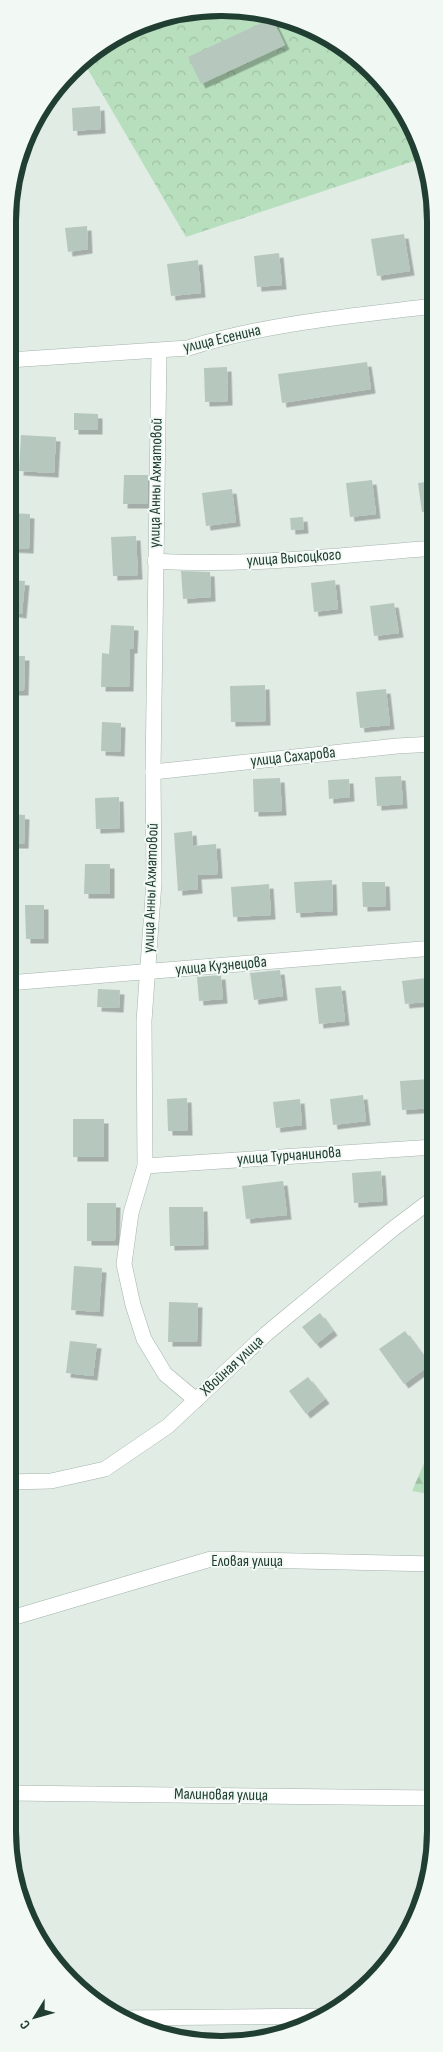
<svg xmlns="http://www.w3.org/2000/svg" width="443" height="2052" font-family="'Sofia Sans Condensed',sans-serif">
	<defs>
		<pattern id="forest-firs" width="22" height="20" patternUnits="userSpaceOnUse" patternTransform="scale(1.25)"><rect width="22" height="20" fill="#b8dfbd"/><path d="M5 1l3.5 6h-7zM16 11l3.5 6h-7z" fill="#9ec0a3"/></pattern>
		<pattern id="park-crowns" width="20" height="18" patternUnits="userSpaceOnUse" patternTransform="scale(1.25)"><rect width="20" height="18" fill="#b8dfbd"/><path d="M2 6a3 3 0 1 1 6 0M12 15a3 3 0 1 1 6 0" fill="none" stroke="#9ec0a3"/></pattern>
		<filter id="shadow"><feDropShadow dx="4.5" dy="4.5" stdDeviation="0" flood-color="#0004"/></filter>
	</defs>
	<rect width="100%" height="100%" fill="#e1ece5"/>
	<path fill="url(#forest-firs)" d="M434,1440V1495L412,1491Z"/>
	<path fill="url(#park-crowns)" d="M250,9L316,30L373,70L414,127L423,158L186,237L83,61L91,52L166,15Z"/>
	<g fill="#b6c7be" filter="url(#shadow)">
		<path d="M272,18L285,45L201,84L188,57Z"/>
		<path d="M100,106L101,129L73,131L72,108Z"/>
		<path d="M87,226L88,249L68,252L65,228Z"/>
		<path d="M404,234L410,271L377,276L371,239Z"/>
		<path d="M279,253L282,285L257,287L254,256Z"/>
		<path d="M198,260L201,293L171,296L167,264Z"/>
		<path d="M367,362L371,389L282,403L278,374Z"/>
		<path d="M227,367L228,401L205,402L204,368Z"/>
		<path d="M74,413L98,414V430H74Z"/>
		<path d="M21,435L56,437L54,473L19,471Z"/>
		<path d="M124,475H148L147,504H123Z"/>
		<path d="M372,480L376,514L350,517L346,483Z"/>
		<path d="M434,481V511L422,512L418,483Z"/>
		<path d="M232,489L236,522L206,526L202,493Z"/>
		<path d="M9,513L30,514L29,549L9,548Z"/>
		<path d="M303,517L304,529L291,530L290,518Z"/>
		<path d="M136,536L138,575L113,576L111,537Z"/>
		<path d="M181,571L210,572L211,597L183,599Z"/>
		<path d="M9,580L25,581L22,614L9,612Z"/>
		<path d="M335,580L338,609L314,612L311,583Z"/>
		<path d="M394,603L399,633L374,636L370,606Z"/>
		<path d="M111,625L134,626L133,649H130L129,687H101L102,653L109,654Z"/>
		<path d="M9,656H25L24,691H9Z"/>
		<path d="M265,685L266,721L231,722L230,686Z"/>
		<path d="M386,689L390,725L360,728L356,692Z"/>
		<path d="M102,722L121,723L120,752L101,751Z"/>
		<path d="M401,776L403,804L377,806L375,777Z"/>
		<path d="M280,778L282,811L254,812L253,779Z"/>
		<path d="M349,779L350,797L329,799L328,780Z"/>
		<path d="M119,797L120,828L96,829L95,798Z"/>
		<path d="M9,814L25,815L24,844H9Z"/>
		<path d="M192,831L193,846L216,844L218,874L197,875L198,889L178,891L174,833Z"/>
		<path d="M85,864H110V894H84Z"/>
		<path d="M332,880L333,911L296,913L294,882Z"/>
		<path d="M362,882H385L386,906L363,907Z"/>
		<path d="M269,884L271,915L233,917L231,887Z"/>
		<path d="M25,905H44V939H26Z"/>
		<path d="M280,970L283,996L254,1000L250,973Z"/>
		<path d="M221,975L223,999L199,1001L197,977Z"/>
		<path d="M434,977V1001L405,1004L402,981Z"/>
		<path d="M341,986L345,1021L319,1024L315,988Z"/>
		<path d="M98,989L120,990L119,1008L97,1007Z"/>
		<path d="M431,1079L433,1108L402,1110L400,1081Z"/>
		<path d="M363,1095L366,1121L333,1125L330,1099Z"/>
		<path d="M187,1098L188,1131H168L167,1099Z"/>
		<path d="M300,1099L302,1125L276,1128L273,1102Z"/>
		<rect x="73" y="1119" width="31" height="38"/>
		<path d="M381,1171L383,1201L354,1203L352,1173Z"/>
		<path d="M283,1181L287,1215L246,1219L242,1186Z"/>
		<path d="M87,1203H116L115,1241H87Z"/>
		<path d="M169,1207H203L204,1245L170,1246Z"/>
		<path d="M74,1266L102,1268L99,1312L71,1310Z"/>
		<path d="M169,1302L198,1303L197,1342H168Z"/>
		<path d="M320,1313L333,1331L316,1344L302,1327Z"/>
		<path d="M405,1331L430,1365L404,1384L379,1349Z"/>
		<path d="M70,1341L97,1344L93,1376L66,1373Z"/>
		<path d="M308,1377L325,1399L306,1414L289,1391Z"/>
	</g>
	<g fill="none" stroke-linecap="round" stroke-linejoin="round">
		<defs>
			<g id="minor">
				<path d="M159,351L153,772L154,882L144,1021L145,1166L131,1213L124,1264L133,1305L144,1339L165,1374L196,1400"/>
				<path d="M9,360L188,348C268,323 351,316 434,306"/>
				<path d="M155,561C247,567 341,555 434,548"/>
				<path d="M153,772L397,746L434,744"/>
				<path d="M8,983L434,948"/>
				<path d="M145,1166L434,1147"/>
				<path d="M8,1482L51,1481L105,1469L168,1426L266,1334L394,1228L434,1198"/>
				<path d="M8,1619L211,1559L434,1564"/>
				<path d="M8,1793L434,1798"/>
				<path d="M121,2018L322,2016"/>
			</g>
		</defs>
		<use href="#minor" stroke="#a3b4ab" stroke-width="16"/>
		<use href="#minor" stroke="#fff" stroke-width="15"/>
	</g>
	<g text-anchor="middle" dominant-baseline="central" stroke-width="4" stroke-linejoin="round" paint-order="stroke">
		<g font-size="16" fill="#203e31" stroke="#f2f9f4">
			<text transform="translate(222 339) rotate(-13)">улица Есенина</text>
			<text transform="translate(156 483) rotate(-89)">улица Анны Ахматовой</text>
			<text transform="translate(294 558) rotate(-4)">улица Высоцкого</text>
			<text transform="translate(293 757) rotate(-6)">улица Сахарова</text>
			<text transform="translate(151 888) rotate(-88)">улица Анны Ахматовой</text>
			<text transform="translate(221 966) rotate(-5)">улица Кузнецова</text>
			<text transform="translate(289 1156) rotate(-4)">улица Турчанинова</text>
			<text transform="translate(232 1366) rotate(-43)">Хвойная улица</text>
			<text x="247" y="1561">Еловая улица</text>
			<text transform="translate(221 1795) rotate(1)">Малиновая улица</text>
		</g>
	</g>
	<path d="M0 0H443V2052H0ZM221 16H222A205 205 0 0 1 427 221V1831A205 205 0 0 1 222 2036H221A205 205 0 0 1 16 1831V221A205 205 0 0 1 221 16Z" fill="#f2f9f4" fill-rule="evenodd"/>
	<path fill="none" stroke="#203e31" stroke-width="6" d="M221 16H222A205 205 0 0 1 427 221V1831A205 205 0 0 1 222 2036H221A205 205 0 0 1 16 1831V221A205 205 0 0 1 221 16Z"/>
	<g transform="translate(35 2017) rotate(233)" stroke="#f2f9f4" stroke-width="4" paint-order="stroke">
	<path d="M0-4L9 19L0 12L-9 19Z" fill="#203e31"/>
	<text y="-8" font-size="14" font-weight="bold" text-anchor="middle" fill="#203e31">С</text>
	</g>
</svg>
